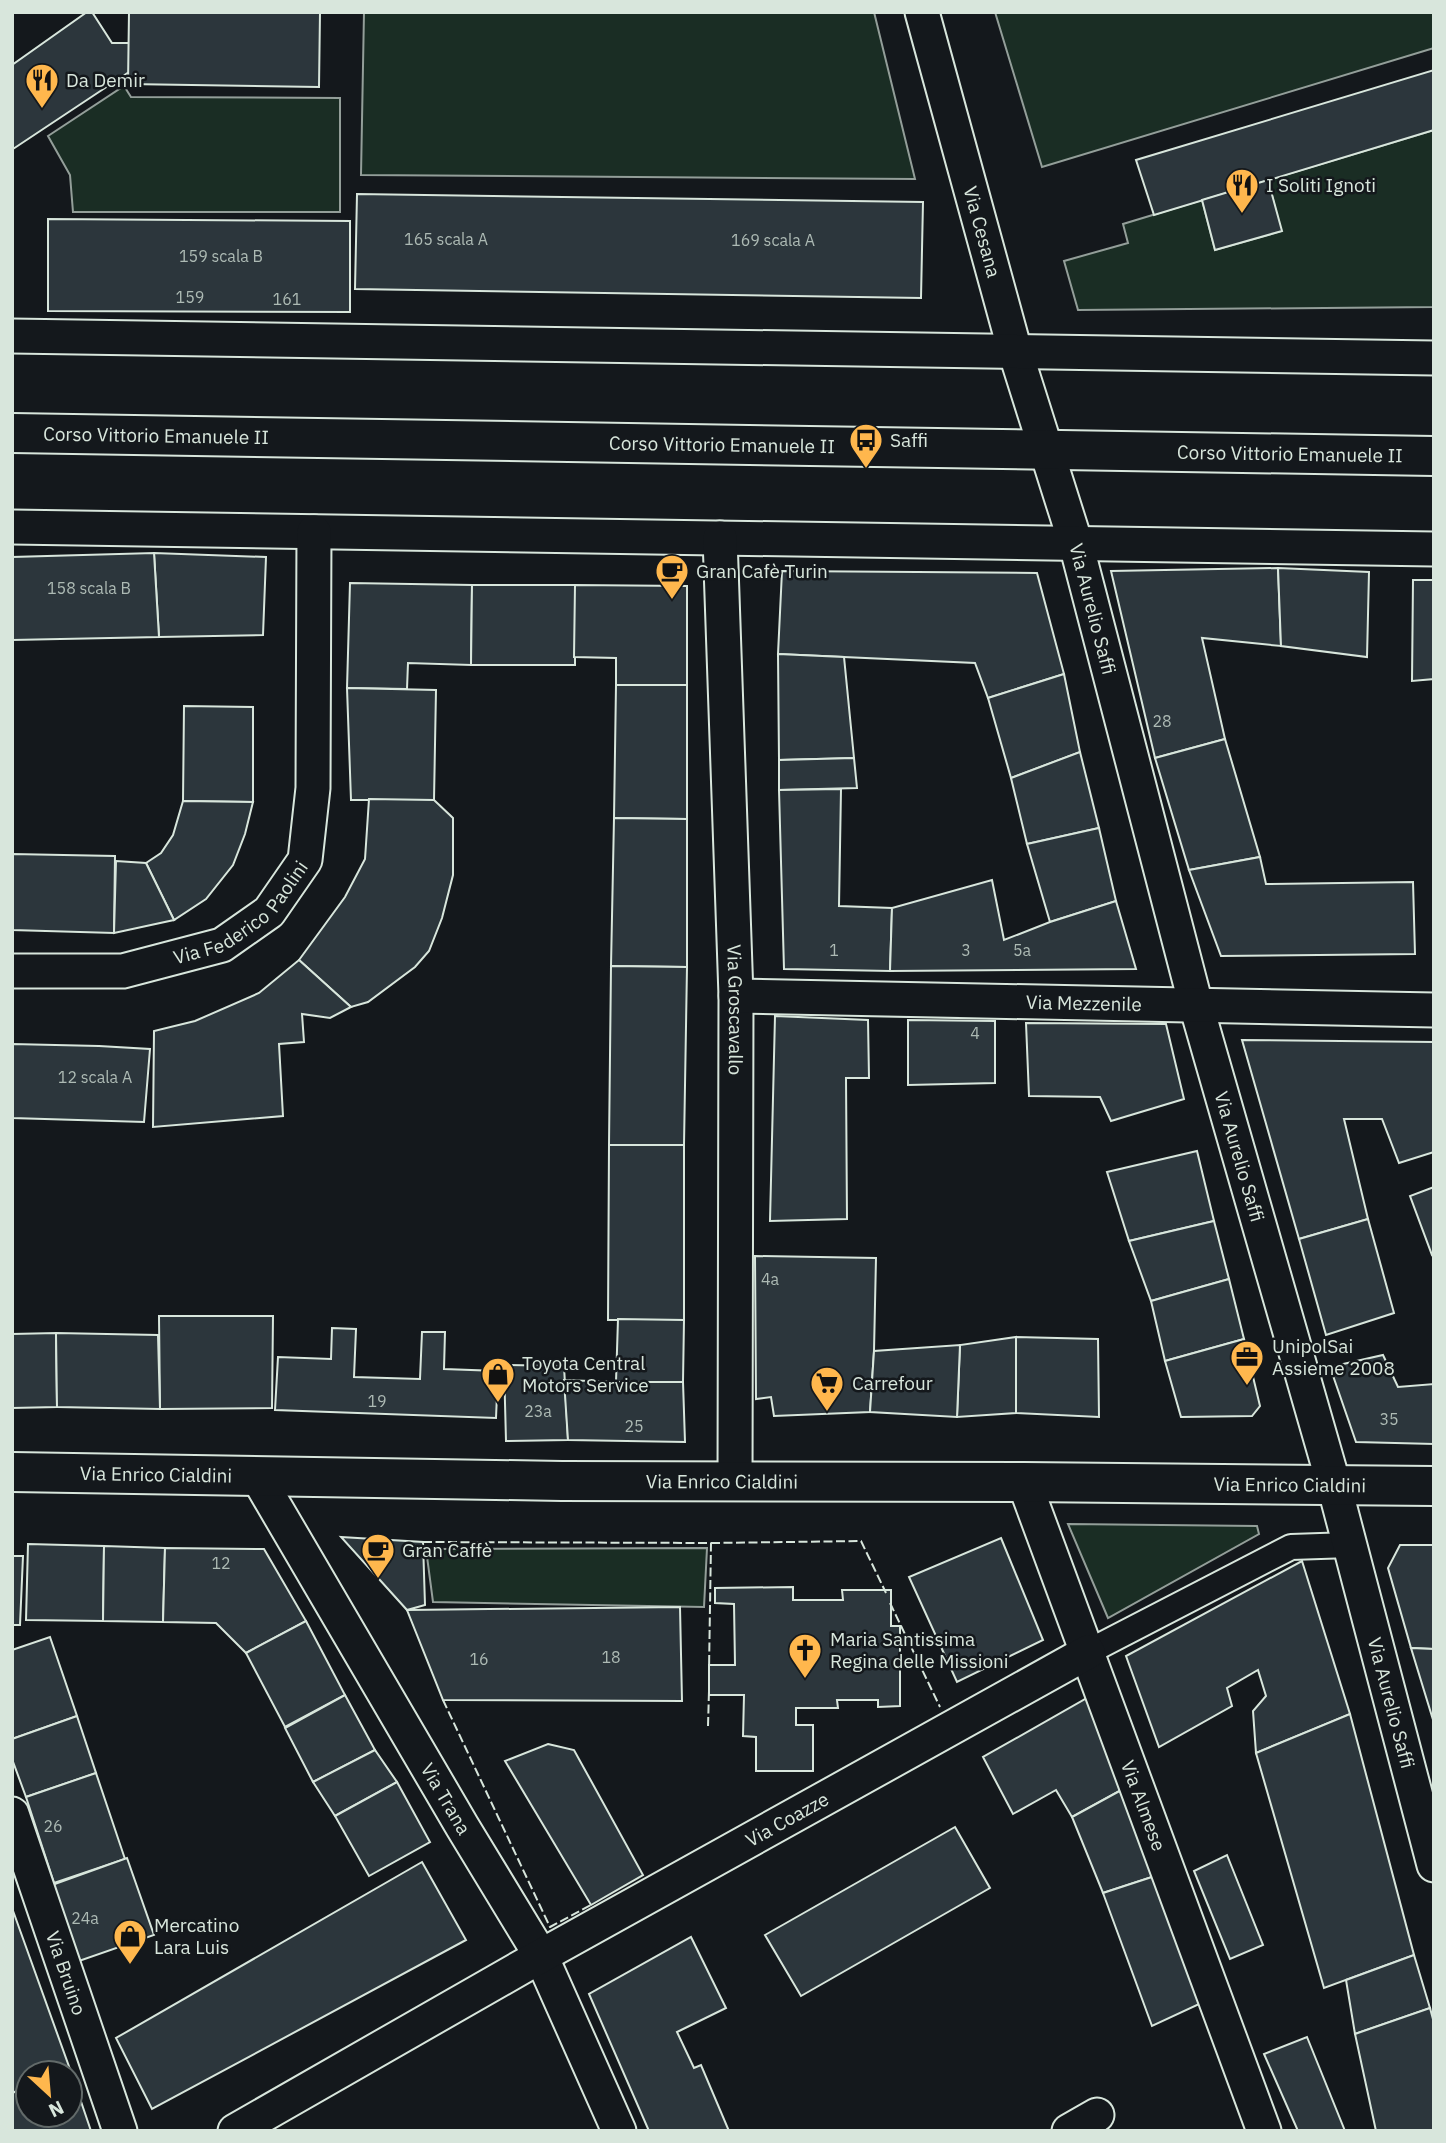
<svg xmlns="http://www.w3.org/2000/svg" width="1446" height="2143" font-family="'IBM Plex Sans',sans-serif">
	<rect width="100%" height="100%" fill="#14181c"/>
	<g fill="#1a2d24" stroke="#939e99" stroke-width="2">
		<path d="M364,12H874L915,179L361,175Z"/>
		<path d="M995,12H1434V48L1042,167Z"/>
		<path d="M124,86L131,97L340,98V212H73L70,175L48,136Z"/>
		<path d="M1434,130V307L1078,310L1064,261L1128,243L1123,224L1202,200L1215,250L1281,231L1268,180Z"/>
		<path d="M1068,1524L1257,1526L1259,1534L1108,1618Z"/>
		<path d="M707,1548L704,1607L433,1602L426,1549Z"/>
	</g>
	<g fill="#2c363c" stroke="#d8e6dc" stroke-width="2">
		<path d="M87,12H92L112,43H129V72L13,149L12,65Z"/>
		<path d="M129,12H320L319,87L128,84Z"/>
		<path d="M1434,70V130L1154,215L1136,160Z"/>
		<path d="M1268,180L1282,231L1215,250L1202,200Z"/>
		<path d="M357,194L923,202L921,298L355,289Z"/>
		<path d="M48,219L350,221V312L48,311Z"/>
		<path d="M154,553L266,557L263,635L159,637Z"/>
		<path d="M154,553L159,637L12,640V557Z"/>
		<path d="M1278,568L1281,646L1202,638L1225,739L1155,758L1111,571Z"/>
		<path d="M1278,568L1369,572L1367,657L1281,646Z"/>
		<path d="M782,571L1037,573L1064,674L988,698L975,663L778,654Z"/>
		<path d="M1413,580H1434V679L1412,681Z"/>
		<path d="M350,583L472,585L471,665L408,663L407,689L347,688Z"/>
		<path d="M472,585H575V665H471Z"/>
		<path d="M575,585L687,586V685H616V658L574,657Z"/>
		<path d="M778,654L844,657L854,758L779,760Z"/>
		<path d="M1064,674L1080,752L1011,778L988,698Z"/>
		<path d="M616,685H687V819L614,818Z"/>
		<path d="M347,688L436,690L434,800H351Z"/>
		<path d="M184,706L253,707V802L183,801Z"/>
		<path d="M1225,739L1260,857L1189,870L1155,758Z"/>
		<path d="M1080,752L1099,828L1027,844L1011,778Z"/>
		<path d="M854,758L857,788L779,790V760Z"/>
		<path d="M841,789L839,906L892,908L890,971L784,969L779,790Z"/>
		<path d="M369,799L434,800L453,818V875L442,918L429,951L415,967L368,1002L351,1007L299,960L345,897L365,859Z"/>
		<path d="M183,801L253,802L245,834L233,865L206,899L174,920L146,863L161,853L173,835Z"/>
		<path d="M614,818L687,819V967L611,966Z"/>
		<path d="M1099,828L1116,901L1050,922L1027,844Z"/>
		<path d="M12,854L115,856L114,933L12,930Z"/>
		<path d="M1260,857L1266,884L1413,882L1415,954L1221,956L1189,870Z"/>
		<path d="M116,861L146,863L174,920L114,933Z"/>
		<path d="M992,880L1004,940L1050,922L1116,901L1136,969L890,971L892,908Z"/>
		<path d="M299,960L351,1007L330,1018L302,1014L304,1042L279,1044L283,1116L153,1127L154,1031L195,1021L259,993Z"/>
		<path d="M611,966L687,967L684,1145H609Z"/>
		<path d="M775,1016L868,1020L869,1078H846L847,1219L770,1221Z"/>
		<path d="M908,1020L995,1021V1083L908,1085Z"/>
		<path d="M1026,1023L1166,1024L1184,1099L1111,1121L1100,1097L1029,1096Z"/>
		<path d="M1242,1040L1434,1042V1152L1399,1163L1382,1119H1344L1368,1219L1299,1239Z"/>
		<path d="M12,1044L99,1046L150,1049L144,1122L12,1118Z"/>
		<path d="M609,1145H684V1320H608Z"/>
		<path d="M1197,1151L1214,1221L1129,1241L1107,1172Z"/>
		<path d="M1434,1187V1254L1432,1255L1410,1196Z"/>
		<path d="M1368,1219L1394,1313L1326,1335L1299,1239Z"/>
		<path d="M1214,1221L1229,1279L1151,1301L1129,1241Z"/>
		<path d="M755,1256L876,1258L874,1351L870,1412L774,1416L771,1397L756,1399Z"/>
		<path d="M1229,1279L1244,1339L1165,1361L1151,1301Z"/>
		<path d="M159,1316H273L272,1408L160,1409Z"/>
		<path d="M618,1319L684,1320L683,1382H616Z"/>
		<path d="M332,1328L356,1329L354,1377L420,1379L422,1332H445L444,1369L498,1371L496,1418L275,1410L278,1357L331,1359Z"/>
		<path d="M56,1333L57,1407L12,1408V1334Z"/>
		<path d="M56,1333L158,1335L160,1409L57,1407Z"/>
		<path d="M1016,1337L1098,1339L1099,1417L1016,1413Z"/>
		<path d="M1016,1337V1413L957,1417L960,1345Z"/>
		<path d="M1244,1339L1260,1406L1252,1416L1181,1417L1165,1361Z"/>
		<path d="M960,1345L957,1417L870,1412L874,1351Z"/>
		<path d="M1383,1355L1398,1387L1434,1384V1444L1356,1442L1330,1367Z"/>
		<path d="M504,1365L564,1366L568,1440L506,1441Z"/>
		<path d="M564,1380L616,1382H683L685,1442L568,1440Z"/>
		<path d="M341,1537L423,1542L425,1605L407,1610Z"/>
		<path d="M1001,1538L1043,1640L957,1682L909,1577Z"/>
		<path d="M28,1544L104,1546L103,1621L26,1620Z"/>
		<path d="M1400,1545H1434V1649L1411,1648L1388,1568Z"/>
		<path d="M104,1546L165,1548L163,1622L103,1621Z"/>
		<path d="M165,1548L264,1549L306,1621L246,1653L216,1623L163,1622Z"/>
		<path d="M12,1556H23L20,1625H12Z"/>
		<path d="M1302,1561L1350,1714L1256,1753L1253,1711L1266,1696L1258,1670L1227,1688L1232,1706L1159,1747L1126,1656Z"/>
		<path d="M793,1587V1600H843L842,1590H891V1626H900V1706L878,1707V1700H837L838,1708H796V1725H813V1771H756V1737L743,1736L744,1695H709V1665H735L734,1604L715,1603V1588Z"/>
		<path d="M680,1607L682,1701L443,1700L407,1610Z"/>
		<path d="M306,1621L345,1695L285,1727L246,1653Z"/>
		<path d="M50,1637L77,1716L12,1739V1650Z"/>
		<path d="M1411,1648L1434,1649V1723Z"/>
		<path d="M345,1695L375,1750L313,1782L285,1728Z"/>
		<path d="M1087,1698L1125,1788L1072,1817L1056,1790L1013,1814L983,1757Z"/>
		<path d="M1350,1714L1414,1955L1324,1988L1256,1753Z"/>
		<path d="M77,1716L96,1773L26,1797L12,1759V1739Z"/>
		<path d="M548,1744L574,1750L643,1875L591,1905L505,1761Z"/>
		<path d="M375,1750L397,1782L335,1816L313,1782Z"/>
		<path d="M96,1773L125,1859L54,1883L26,1797Z"/>
		<path d="M397,1782L430,1842L369,1876L335,1816Z"/>
		<path d="M1125,1788L1158,1875L1103,1893L1072,1817Z"/>
		<path d="M955,1827L990,1888L801,1996L765,1935Z"/>
		<path d="M1227,1855L1263,1945L1230,1959L1194,1871Z"/>
		<path d="M127,1858L154,1935L79,1961L52,1885Z"/>
		<path d="M422,1862L466,1940L152,2109L116,2038Z"/>
		<path d="M1158,1875L1210,1999L1152,2026L1103,1893Z"/>
		<path d="M12,1908L71,2072L28,2073V2087L12,2093Z"/>
		<path d="M691,1937L726,2008L677,2032L694,2068L701,2065L729,2131H649L589,1994Z"/>
		<path d="M1414,1955L1430,2008L1355,2034L1346,1980Z"/>
		<path d="M1430,2008L1434,2023V2131H1376L1355,2034Z"/>
		<path d="M1307,2037L1345,2131H1298L1264,2054Z"/>
		<path d="M71,2072L91,2131H12V2093L28,2087V2115H70V2073H67Z"/>
	</g>
	<g fill="none" stroke-linecap="round" stroke-linejoin="round">
		<defs>
			<path id="pedestrian" d="M1088,1652L1291,1547L1350,1545"/>
			<g id="minor">
				<path id="s1" d="M922,12L1015,351L1076,544L1196,1005L1334,1485L1434,1865"/>
				<path d="M12,336L1434,358"/>
				<path d="M12,527L1434,549"/>
				<path id="s2" d="M720,538L736,996L735,1483"/>
				<path id="s3" d="M12,971H123L222,945L269,912L305,860L313,788L314,532"/>
				<path id="s4" d="M736,996L1434,1010"/>
				<path id="s5" d="M257,1476L462,1826L541,1956L619,2131"/>
				<path id="s6" d="M1024,1482L1264,2131"/>
				<path id="s7" d="M12,1814L120,2131"/>
				<path id="s8" d="M235,2131L541,1956L1088,1652"/>
				<path d="M1069,2131L1097,2115"/>
			</g>
			<g id="tertiary">
				<path id="s9" d="M12,1472L562,1481L1024,1482L1434,1486"/>
			</g>
			<g id="primary">
				<path id="s10" d="M12,433L1434,456"/>
			</g>
		</defs>
		<use href="#pedestrian" stroke="#d8e6dc" stroke-width="28"/>
		<use href="#minor" stroke="#d8e6dc" stroke-width="37"/>
		<use href="#tertiary" stroke="#d8e6dc" stroke-width="42"/>
		<use href="#primary" stroke="#d8e6dc" stroke-width="42"/>
		<use href="#pedestrian" stroke="#14181c" stroke-width="24"/>
		<use href="#minor" stroke="#14181c" stroke-width="33"/>
		<use href="#tertiary" stroke="#14181c" stroke-width="38"/>
		<use href="#primary" stroke="#14181c" stroke-width="38"/>
		<g stroke="#d8e6dc" stroke-width="2" stroke-dasharray="9 3.5" stroke-linecap="butt">
			<path d="M423,1542L711,1543L709,1670"/>
			<path d="M711,1543L861,1541L886,1593"/>
			<path d="M890,1603L940,1707"/>
			<path d="M443,1700L550,1927L591,1905"/>
			<path d="M708,1726L709,1691"/>
		</g>
	</g>
	<defs>
		<symbol id="restaurant-pin" viewBox="-11 -11 22 30"><path d="M0 17L-7.5 6A9.5 9.5 0 1 1 7.5 6Z" fill="#ffb74d" stroke="#14181c"/><path d="M-5-6h1v4h1v-4h1v4h1v-4h1v5L-1.5 .5V6h-2V.5L-5-1ZM5-6V6H3V1.5H1.5Q1.5-4 5-6Z" fill="#111"/></symbol>
		<symbol id="bus-pin" viewBox="-11 -11 22 30"><path d="M0 17L-7.5 6A9.5 9.5 0 1 1 7.5 6Z" fill="#ffb74d" stroke="#14181c"/><path d="M-5-6H5V4H4V6H2V4H-2V6H-4V4H-5ZM-3.5-4V0h7V-4ZM-3.5 1.2v1.5H-2V1.2ZM2 1.2v1.5H3.5V1.2Z" fill="#111"/></symbol>
		<symbol id="cafe-pin" viewBox="-11 -11 22 30"><path d="M0 17L-7.5 6A9.5 9.5 0 1 1 7.5 6Z" fill="#ffb74d" stroke="#14181c"/><path d="M-5.5-4.5H6V0H3Q3 3.5 0 3.5H-2.5Q-5.5 3.5-5.5 0ZM3-3.2v2h1.7v-2ZM-6 4.5H4V6H-6Z" fill="#111"/></symbol>
		<symbol id="office-pin" viewBox="-11 -11 22 30"><path d="M0 17L-7.5 6A9.5 9.5 0 1 1 7.5 6Z" fill="#ffb74d" stroke="#14181c"/><path d="M-6-3h4V-5.5h4V-3h4V5H-6ZM-1-4.5V-3h2v-1.5ZM-6 0V1H6V0Z" fill="#111"/></symbol>
		<symbol id="shop-pin" viewBox="-11 -11 22 30"><path d="M0 17L-7.5 6A9.5 9.5 0 1 1 7.5 6Z" fill="#ffb74d" stroke="#14181c"/><path d="M-5-2.5h2.3a2.7 3.5 0 0 1 5.4 0H5L5.5 6h-11ZM-1.5-2.5h3a1.5 2.3 0 0 0-3 0Z" fill="#111"/></symbol>
		<symbol id="supermarket-pin" viewBox="-11 -11 22 30"><path d="M0 17L-7.5 6A9.5 9.5 0 1 1 7.5 6Z" fill="#ffb74d" stroke="#14181c"/><path d="M-6-5.5h2.5l.6 2H6L4.5 2H-2.5L-4.4-4H-6ZM-1.5 3.2a1.3 1.3 0 1 0 .1 0ZM3 3.2a1.3 1.3 0 1 0 .1 0Z" fill="#111"/></symbol>
		<symbol id="church-pin" viewBox="-11 -11 22 30"><path d="M0 17L-7.5 6A9.5 9.5 0 1 1 7.5 6Z" fill="#ffb74d" stroke="#14181c"/><path d="M-1.2-6h2.4v3.5h3.3v2.4h-3.3V6h-2.4V-.1h-3.3v-2.4h3.3Z" fill="#111"/></symbol>
	</defs>
	<g fill-rule="evenodd">
		<use href="#restaurant-pin" x="23" y="61" width="38" height="52"/>
		<use href="#restaurant-pin" x="1223" y="166" width="38" height="52"/>
		<use href="#bus-pin" x="847" y="421" width="38" height="52"/>
		<use href="#cafe-pin" x="653" y="552" width="38" height="52"/>
		<use href="#office-pin" x="1228" y="1338" width="38" height="52"/>
		<use href="#shop-pin" x="479" y="1355" width="38" height="52"/>
		<use href="#supermarket-pin" x="808" y="1364" width="38" height="52"/>
		<use href="#cafe-pin" x="359" y="1531" width="38" height="52"/>
		<use href="#church-pin" x="786" y="1631" width="38" height="52"/>
		<use href="#shop-pin" x="111" y="1917" width="38" height="52"/>
	</g>
	<g text-anchor="middle" dominant-baseline="central" stroke-width="5" stroke-linejoin="round" paint-order="stroke">
		<g font-size="16" fill="#adbab4">
			<text x="446" y="239">165 scala A</text>
			<text x="773" y="240">169 scala A</text>
			<text x="221" y="256">159 scala B</text>
			<text x="190" y="297">159</text>
			<text x="287" y="299">161</text>
			<text x="89" y="588">158 scala B</text>
			<text x="1162" y="721">28</text>
			<text x="834" y="950">1</text>
			<text x="966" y="950">3</text>
			<text x="1022" y="950">5a</text>
			<text x="975" y="1033">4</text>
			<text x="95" y="1077">12 scala A</text>
			<text x="770" y="1279">4a</text>
			<text x="377" y="1401">19</text>
			<text x="538" y="1411">23a</text>
			<text x="1389" y="1419">35</text>
			<text x="634" y="1426">25</text>
			<text x="221" y="1563">12</text>
			<text x="611" y="1657">18</text>
			<text x="479" y="1659">16</text>
			<text x="53" y="1826">26</text>
			<text x="85" y="1918">24a</text>
		</g>
		<g font-size="19" fill="#d8e6dc" stroke="#14181c" text-anchor="start">
			<text x="66" y="80">Da Demir</text>
			<text x="1266" y="185">I Soliti Ignoti</text>
			<text x="890" y="440">Saffi</text>
			<text x="696" y="571">Gran Cafè Turin</text>
			<text x="1272" y="1346">UnipolSai<tspan x="1272" dy="22">Assieme 2008</tspan></text>
			<text x="522" y="1363">Toyota Central<tspan x="522" dy="22">Motors Service</tspan></text>
			<text x="852" y="1383">Carrefour</text>
			<text x="402" y="1550">Gran Caffè</text>
			<text x="830" y="1639">Maria Santissima<tspan x="830" dy="22">Regina delle Missioni</tspan></text>
			<text x="154" y="1925">Mercatino<tspan x="154" dy="22">Lara Luis</tspan></text>
		</g>
		<g font-size="19" fill="#d8e6dc" stroke="#14181c">
			<text stroke="none"><textPath href="#s1" startOffset="228">Via Cesana</textPath></text>
			<text stroke="none"><textPath href="#s10" startOffset="144">Corso Vittorio Emanuele II</textPath></text>
			<text stroke="none"><textPath href="#s10" startOffset="710">Corso Vittorio Emanuele II</textPath></text>
			<text stroke="none"><textPath href="#s10" startOffset="1278">Corso Vittorio Emanuele II</textPath></text>
			<text stroke="none"><textPath href="#s1" startOffset="621">Via Aurelio Saffi</textPath></text>
			<text stroke="none"><textPath href="#s3" startOffset="247">Via Federico Paolini</textPath></text>
			<text stroke="none"><textPath href="#s4" startOffset="348">Via Mezzenile</textPath></text>
			<text stroke="none"><textPath href="#s2" startOffset="472">Via Groscavallo</textPath></text>
			<text stroke="none"><textPath href="#s1" startOffset="1188">Via Aurelio Saffi</textPath></text>
			<text stroke="none"><textPath href="#s9" startOffset="144">Via Enrico Cialdini</textPath></text>
			<text stroke="none"><textPath href="#s9" startOffset="710">Via Enrico Cialdini</textPath></text>
			<text stroke="none"><textPath href="#s9" startOffset="1278">Via Enrico Cialdini</textPath></text>
			<text stroke="none"><textPath href="#s1" startOffset="1755">Via Aurelio Saffi</textPath></text>
			<text stroke="none"><textPath href="#s5" startOffset="374">Via Trana</textPath></text>
			<text stroke="none"><textPath href="#s6" startOffset="345">Via Almese</textPath></text>
			<text stroke="none"><textPath href="#s8" startOffset="634">Via Coazze</textPath></text>
			<text stroke="none"><textPath href="#s7" startOffset="168">Via Bruino</textPath></text>
		</g>
	</g>
	<rect width="1446" height="2143" fill="none" stroke="#d8e6dc" stroke-width="28"/>
	<g transform="translate(49 2094) rotate(154)"><circle r="33" fill="#14181c" stroke="#626a69" stroke-width="2"/>
	<path d="M0-5L12 26L0 18L-12 26Z" fill="#ffb74d"/>
	<text y="-10" font-size="19" font-weight="bold" text-anchor="middle" fill="#d8e6dc">N</text>
	</g>
</svg>
